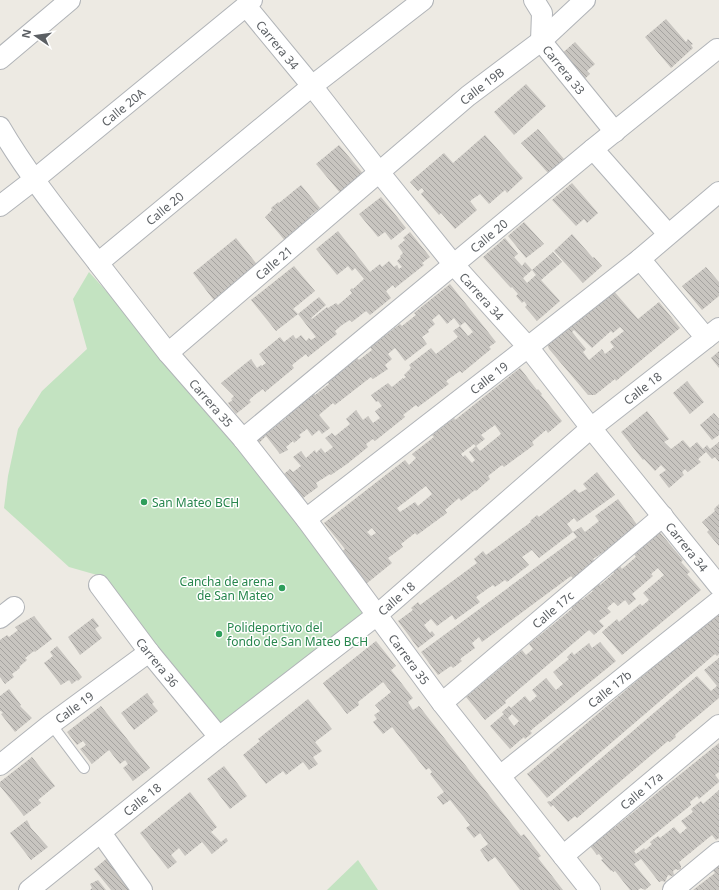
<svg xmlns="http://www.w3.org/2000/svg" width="719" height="890" font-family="'Noto Sans',sans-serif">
	<defs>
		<pattern id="building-back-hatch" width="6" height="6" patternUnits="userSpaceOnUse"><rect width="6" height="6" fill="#c8c5c0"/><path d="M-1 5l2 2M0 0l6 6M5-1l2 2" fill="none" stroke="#a5a3a0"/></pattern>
	</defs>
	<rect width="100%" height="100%" fill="#edeae3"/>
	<g fill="#c3e3c1">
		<path d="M89,272L165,356L369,614L221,729L131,613L97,575L69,567L4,508L8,476L18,429L42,391L87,349L73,299Z"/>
		<path d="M358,860L378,890H327Z"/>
	</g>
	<g fill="url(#building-back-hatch)" fill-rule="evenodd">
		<path d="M666,19L686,42L688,39L693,44L691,45L693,48L671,68L645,37Z"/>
		<path d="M575,42L595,64L587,71L590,74L581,82L559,56Z"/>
		<path d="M526,84L546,106L514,135L494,112Z"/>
		<path d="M538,129L564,159L548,173L521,143Z"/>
		<path d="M485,135L523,178L507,193L505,190L489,204L480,194L470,201L477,210L455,229L441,213L439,215L421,194L424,191L422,188L418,191L410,182L444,153L453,163Z"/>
		<path d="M339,145L365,176L342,195L316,164Z"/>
		<path d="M572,183L598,213L587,223L584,219L576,226L552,200Z"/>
		<path d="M301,185L320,208L310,216L313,220L302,230L299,227L292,233L295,237L287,243L265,217L272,210L271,208L278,202L279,203Z"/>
		<path d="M381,197L406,228L391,240L385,232L378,237L359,214Z"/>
		<path d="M524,222L544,244L526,258L508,236Z"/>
		<path d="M338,231L370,272L380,264L382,267L389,261L394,267L397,265L399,269L402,267L397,261L401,257L400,256L403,253L398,246L405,240L403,238L410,232L430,257L422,263L424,265L395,288L393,285L386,291L391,298L370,315L366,311L352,322L350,320L342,325L335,331L337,334L308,357L306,354L292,365L294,368L265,392L263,389L256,394L249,400L251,402L236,414L228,403L233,400L231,399L234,396L221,383L251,359L257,368L261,365L262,366L266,363L259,354L280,337L284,342L293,335L296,339L301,335L306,341L309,338L311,340L316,337L298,314L276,331L251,300L294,266L315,291L293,309L298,314L319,297L326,305L311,318L312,319L327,307L328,308L336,303L338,305L352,293L350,290L352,288L353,289L364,279L355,268L352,271L348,266L337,275L316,249Z"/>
		<path d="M572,234L593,258L594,257L602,266L583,283L554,251Z"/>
		<path d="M236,238L259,267L216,303L193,273Z"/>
		<path d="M505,238L518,254L514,257L522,266L525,262L532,270L523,278L527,283L536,275L532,270L553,252L562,262L541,280L560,301L537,321L525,307L527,305L524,301L522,303L516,296L518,294L512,287L511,288L483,257Z"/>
		<path d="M706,267L719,282V296L702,310L682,286Z"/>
		<path d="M450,284L496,342L489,347L491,349L462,373L460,371L446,381L449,384L418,407L416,405L403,415L405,417L375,441L373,439L366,444L368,447L347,464L331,475L330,474L316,483L318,487L303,498L284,474L290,469L293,472L301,466L293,457L301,451L306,458L315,450L316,453L321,448L325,453L333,447L325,438L332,433L335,436L350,424L346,419L356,410L363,420L368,416L373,423L380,418L375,411L382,406L378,401L376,402L371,395L388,383L392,387L403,378V379L406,377L404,375L411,368L409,365L431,348L436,354L458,337L453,331L460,326L468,336L473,332L465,322L460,326L454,318L447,324L439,314L432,320L435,324L428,330L429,332L422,337L427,344L405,361L395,348L388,354L392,359L385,365L388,369L373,379L371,377L335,405L333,403L319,415L330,428L322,434L319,430L312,436L307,429L299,435L301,437L294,443L293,441L286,447L288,450L280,454L266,436L259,443L255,438L270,427L272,429L286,418L284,416L313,392L315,395L329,384L327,381L342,370L357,358L359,360L372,350L370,347L400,324L402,326L416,315L414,313Z"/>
		<path d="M612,289L638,319L659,302L680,328L616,381L615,379L595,395H588L549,349L547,344ZM620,327L624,331L610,342L614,347L605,354L602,349L589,360L583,352L586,349L572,332L574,330L592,348L611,331L613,333Z"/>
		<path d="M719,351V368L711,358Z"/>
		<path d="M520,368L537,390L538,389L542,394L541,395L562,421L548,433L546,430L532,442L534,445L504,467L502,465L488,476L490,479L476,491L475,490L461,501L459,498L445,510L447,513L417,535L415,533L401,544L403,547L388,558L392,563L366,584L341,552L345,549L324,523L405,460L409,465L416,458L412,454L434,437L432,435L454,418L455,420ZM495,425L501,434L480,451L476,446L469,452L475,460L472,463L465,455L463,457L461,454L474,444L476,446L485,439L481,435ZM426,486L432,494L418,506L415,502L400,512L397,508ZM372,528L376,533L371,536L367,532Z"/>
		<path d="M687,381L704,402L690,414L673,393Z"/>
		<path d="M647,411L669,439L664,442L671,449L683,440L690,448L697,442L703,449L707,445L710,449L719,442V462L715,457L712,459L706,452L698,459L701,462L688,472L685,469L682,472L684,475L669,488L659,475L666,470L661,465L655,471L644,459L643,460L621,432Z"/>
		<path d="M714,413L719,419V435L712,440L700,425Z"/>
		<path d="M597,472L615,495L577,522L574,518L567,524L573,532L581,527L585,532L599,521L595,516L618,499L638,526L616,544L593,559L597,564L575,581L571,576L482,642L479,637L472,643L475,648L460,659L462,661L453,668L451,666L438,675L421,652L577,537L573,532L539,558L532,550L522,557L529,565L507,582L505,580L495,587L493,585L476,597L480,602L455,620L452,615L437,626L431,619L424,625L430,633L432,631L435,635L418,648L398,621L413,610L411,608L418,602L420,605L477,563L474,559L483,551L486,555L531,522L530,521L537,515L539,517L575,489L579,493L587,489L583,484Z"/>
		<path d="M719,504V546L707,532L709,530L702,522L715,511L714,509Z"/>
		<path d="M657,529L683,560L681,562L690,572L687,574L701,590L622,655L602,632L617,619L619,622L640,604L642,606L649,600L643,593L664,575L658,568L651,574L653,576L632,594L636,599L629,605L625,600L618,606L614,602L607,608L611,612L599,621L604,626L594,635L589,630L505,701L506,703L485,720L466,697L522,650L526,655L533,649L529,644L572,609L571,607L581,599L582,600L593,591L591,589L599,583L600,585L614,573L613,572L620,566L622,569L636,557L632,551Z"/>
		<path d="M719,611V654L717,656L715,654L547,798L527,774Z"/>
		<path d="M34,616L52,639L35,652L34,651L25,658L27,660L19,667L20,668L12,674L14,677L5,684L0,677V640L7,635L9,637L18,630L15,627Z"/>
		<path d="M93,618L99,626L95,629L102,638L80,655L68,637Z"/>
		<path d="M376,641L396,666L391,670L413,698L408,702L413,710L419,706L521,836L524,834L541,856L538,858L563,890H520L495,857L488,862L480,850L488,844L480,833L474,838L466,828L470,825L450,800L443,805L437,797L444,792L430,774L432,772L429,768L426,770L392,727L383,734L373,722L377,719L374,715L380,711L375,705L391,692L383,682L358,702L359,705L347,714L325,686L323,683Z"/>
		<path d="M600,642L616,661L530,731L532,733L525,739L524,737L510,749L490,726L504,714L502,712L509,706L511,708L525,696L530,702L537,696L532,690L546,678L556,690L563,684L553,672L569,659L567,657L572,652L574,655L589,643L592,648ZM512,714L519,721L514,726L508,718Z"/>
		<path d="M57,646L82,677L78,681L77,680L72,684L69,680L61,685L44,663L53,656L50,652Z"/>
		<path d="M719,658V698L675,735L676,737L670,742L668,741L577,818L575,816L568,822L553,805L551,807L547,802L549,801L550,802L697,676L711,691L717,686L704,670Z"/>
		<path d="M9,689L21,705L20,706L32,718L15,732L1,714L3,713L1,711H0V696Z"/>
		<path d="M147,693L154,702L152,704L158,711L134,730L121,713Z"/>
		<path d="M308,699L332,729L315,742L322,751L313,757L318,764L309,770L303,762L286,775L283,771L266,784L243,755L260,741L258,739Z"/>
		<path d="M101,706L150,768L133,781L123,768L128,764L125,760L120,764L109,750L92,764L80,749L86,745L83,741L77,745L67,732Z"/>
		<path d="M719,743V772L715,775L719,780V782L699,799L697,796L690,802L691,805L634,851L636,854L644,848L645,850L652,844L650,842L658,836L660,838L674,827L680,834L687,828L681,821L693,812L691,809L701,801L703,804L719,790V838L716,840L712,835L679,862L681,866V869L678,870L676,869L673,871L674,875L672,876L668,875L665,882L662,881L659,882L641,859L634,864L651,885L645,890L641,888L638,890H630L615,871L613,872L612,870L611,871L601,860L603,859L599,854L597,855L590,846L593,844L592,842L602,834L603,836L606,834L604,832L613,826L615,827Z"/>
		<path d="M32,757L55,786L38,800L41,803L24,816L0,786V782Z"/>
		<path d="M224,766L247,796L230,809L207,779Z"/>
		<path d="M190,792L217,827L211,832L221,842L226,838L228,841L212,854L202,842L185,856L179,848L171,855L177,862L168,869L140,833Z"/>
		<path d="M27,820L31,828L48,847L31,860L10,833Z"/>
		<path d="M111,855L139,890H111L94,869Z"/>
		<path d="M719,862V890H693L715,873L711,868Z"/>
		<path d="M98,880L106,890H90L92,888L90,884Z"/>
	</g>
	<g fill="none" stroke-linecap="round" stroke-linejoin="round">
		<defs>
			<path id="lane" d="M51,724L84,768"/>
			<g id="street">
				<path id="s1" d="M534,0L542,13L541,41L615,132"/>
				<path id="s2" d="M246,6L312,86L379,172L454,265L528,347L591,428L719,586"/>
				<path d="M0,59L70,0"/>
				<path id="s3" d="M0,127C28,175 64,219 98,263L312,86L423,0"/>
				<path d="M593,149L668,234"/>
				<path id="s4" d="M0,206L35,179L246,6L252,0"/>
				<path d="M640,259L706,338"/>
				<path id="s5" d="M98,263L168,353L243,439L306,519L442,703L590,890"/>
				<path id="s6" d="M168,353L468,96L541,41L585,0"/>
				<path id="s7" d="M243,439L593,149L717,49"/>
				<path id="s8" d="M306,519L528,347L640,259L719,192"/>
				<path id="s9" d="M99,585L149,652L219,737"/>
				<path d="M0,618L14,607"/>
				<path id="s10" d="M442,703L663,516"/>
				<path id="s11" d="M0,765L51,724L149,652"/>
				<path id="s12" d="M500,776L719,601"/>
				<path d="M101,833L142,890"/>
				<path id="s13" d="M563,856L719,725"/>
				<path id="s14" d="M29,890L219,737L377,615L591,428L719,328"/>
				<path d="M673,890L719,852"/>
			</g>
		</defs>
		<use href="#lane" stroke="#b1b4b8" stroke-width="12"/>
		<use href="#street" stroke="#b1b4b8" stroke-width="22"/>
		<use href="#lane" stroke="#fff" stroke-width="10"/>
		<use href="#street" stroke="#fff" stroke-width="20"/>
	</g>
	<g fill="#2e9e5b" stroke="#fff" stroke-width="1.5">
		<circle cx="144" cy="502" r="4"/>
		<circle cx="282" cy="588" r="4"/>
		<circle cx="219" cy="634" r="4"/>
	</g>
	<g text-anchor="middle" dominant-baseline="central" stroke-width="3" stroke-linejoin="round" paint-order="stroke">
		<g font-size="12" fill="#5b5f63" stroke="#fff">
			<text stroke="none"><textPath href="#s2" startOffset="50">Carrera 34</textPath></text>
			<text stroke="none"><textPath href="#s1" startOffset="80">Carrera 33</textPath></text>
			<text stroke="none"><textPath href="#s6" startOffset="412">Calle 19B</textPath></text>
			<text stroke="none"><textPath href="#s4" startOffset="158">Calle 20A</textPath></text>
			<text stroke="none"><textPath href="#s3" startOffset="254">Calle 20</textPath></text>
			<text stroke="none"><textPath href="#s7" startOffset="319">Calle 20</textPath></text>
			<text stroke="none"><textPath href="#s6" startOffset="139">Calle 21</textPath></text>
			<text stroke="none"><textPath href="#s2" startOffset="374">Carrera 34</textPath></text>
			<text stroke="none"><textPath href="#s8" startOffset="231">Calle 19</textPath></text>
			<text stroke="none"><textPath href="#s14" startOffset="793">Calle 18</textPath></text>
			<text stroke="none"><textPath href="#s5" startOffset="180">Carrera 35</textPath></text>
			<text stroke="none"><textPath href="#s2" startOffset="698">Carrera 34</textPath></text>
			<text stroke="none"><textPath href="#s14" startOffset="469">Calle 18</textPath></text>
			<text stroke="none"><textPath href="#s10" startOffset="145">Calle 17c</textPath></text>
			<text stroke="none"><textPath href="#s5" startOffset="504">Carrera 35</textPath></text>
			<text stroke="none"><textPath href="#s9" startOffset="97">Carrera 36</textPath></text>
			<text stroke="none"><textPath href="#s12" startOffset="140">Calle 17b</textPath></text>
			<text stroke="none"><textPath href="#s11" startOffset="94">Calle 19</textPath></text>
			<text stroke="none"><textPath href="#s13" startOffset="102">Calle 17a</textPath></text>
			<text stroke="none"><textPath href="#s14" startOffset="145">Calle 18</textPath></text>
		</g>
		<g font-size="12" fill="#27864d" stroke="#fff" text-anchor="start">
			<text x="152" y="502">San Mateo BCH</text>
			<text x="274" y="581" text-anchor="end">Cancha de arena<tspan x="274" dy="14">de San Mateo</tspan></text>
			<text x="227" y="627">Polideportivo del<tspan x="227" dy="14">fondo de San Mateo BCH</tspan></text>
		</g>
	</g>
	<g transform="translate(36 36) rotate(283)" stroke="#ffffff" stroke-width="3" paint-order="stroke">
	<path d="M0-3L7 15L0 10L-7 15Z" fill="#5b5f63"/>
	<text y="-6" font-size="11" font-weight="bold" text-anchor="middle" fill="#5b5f63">N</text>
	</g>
</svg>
